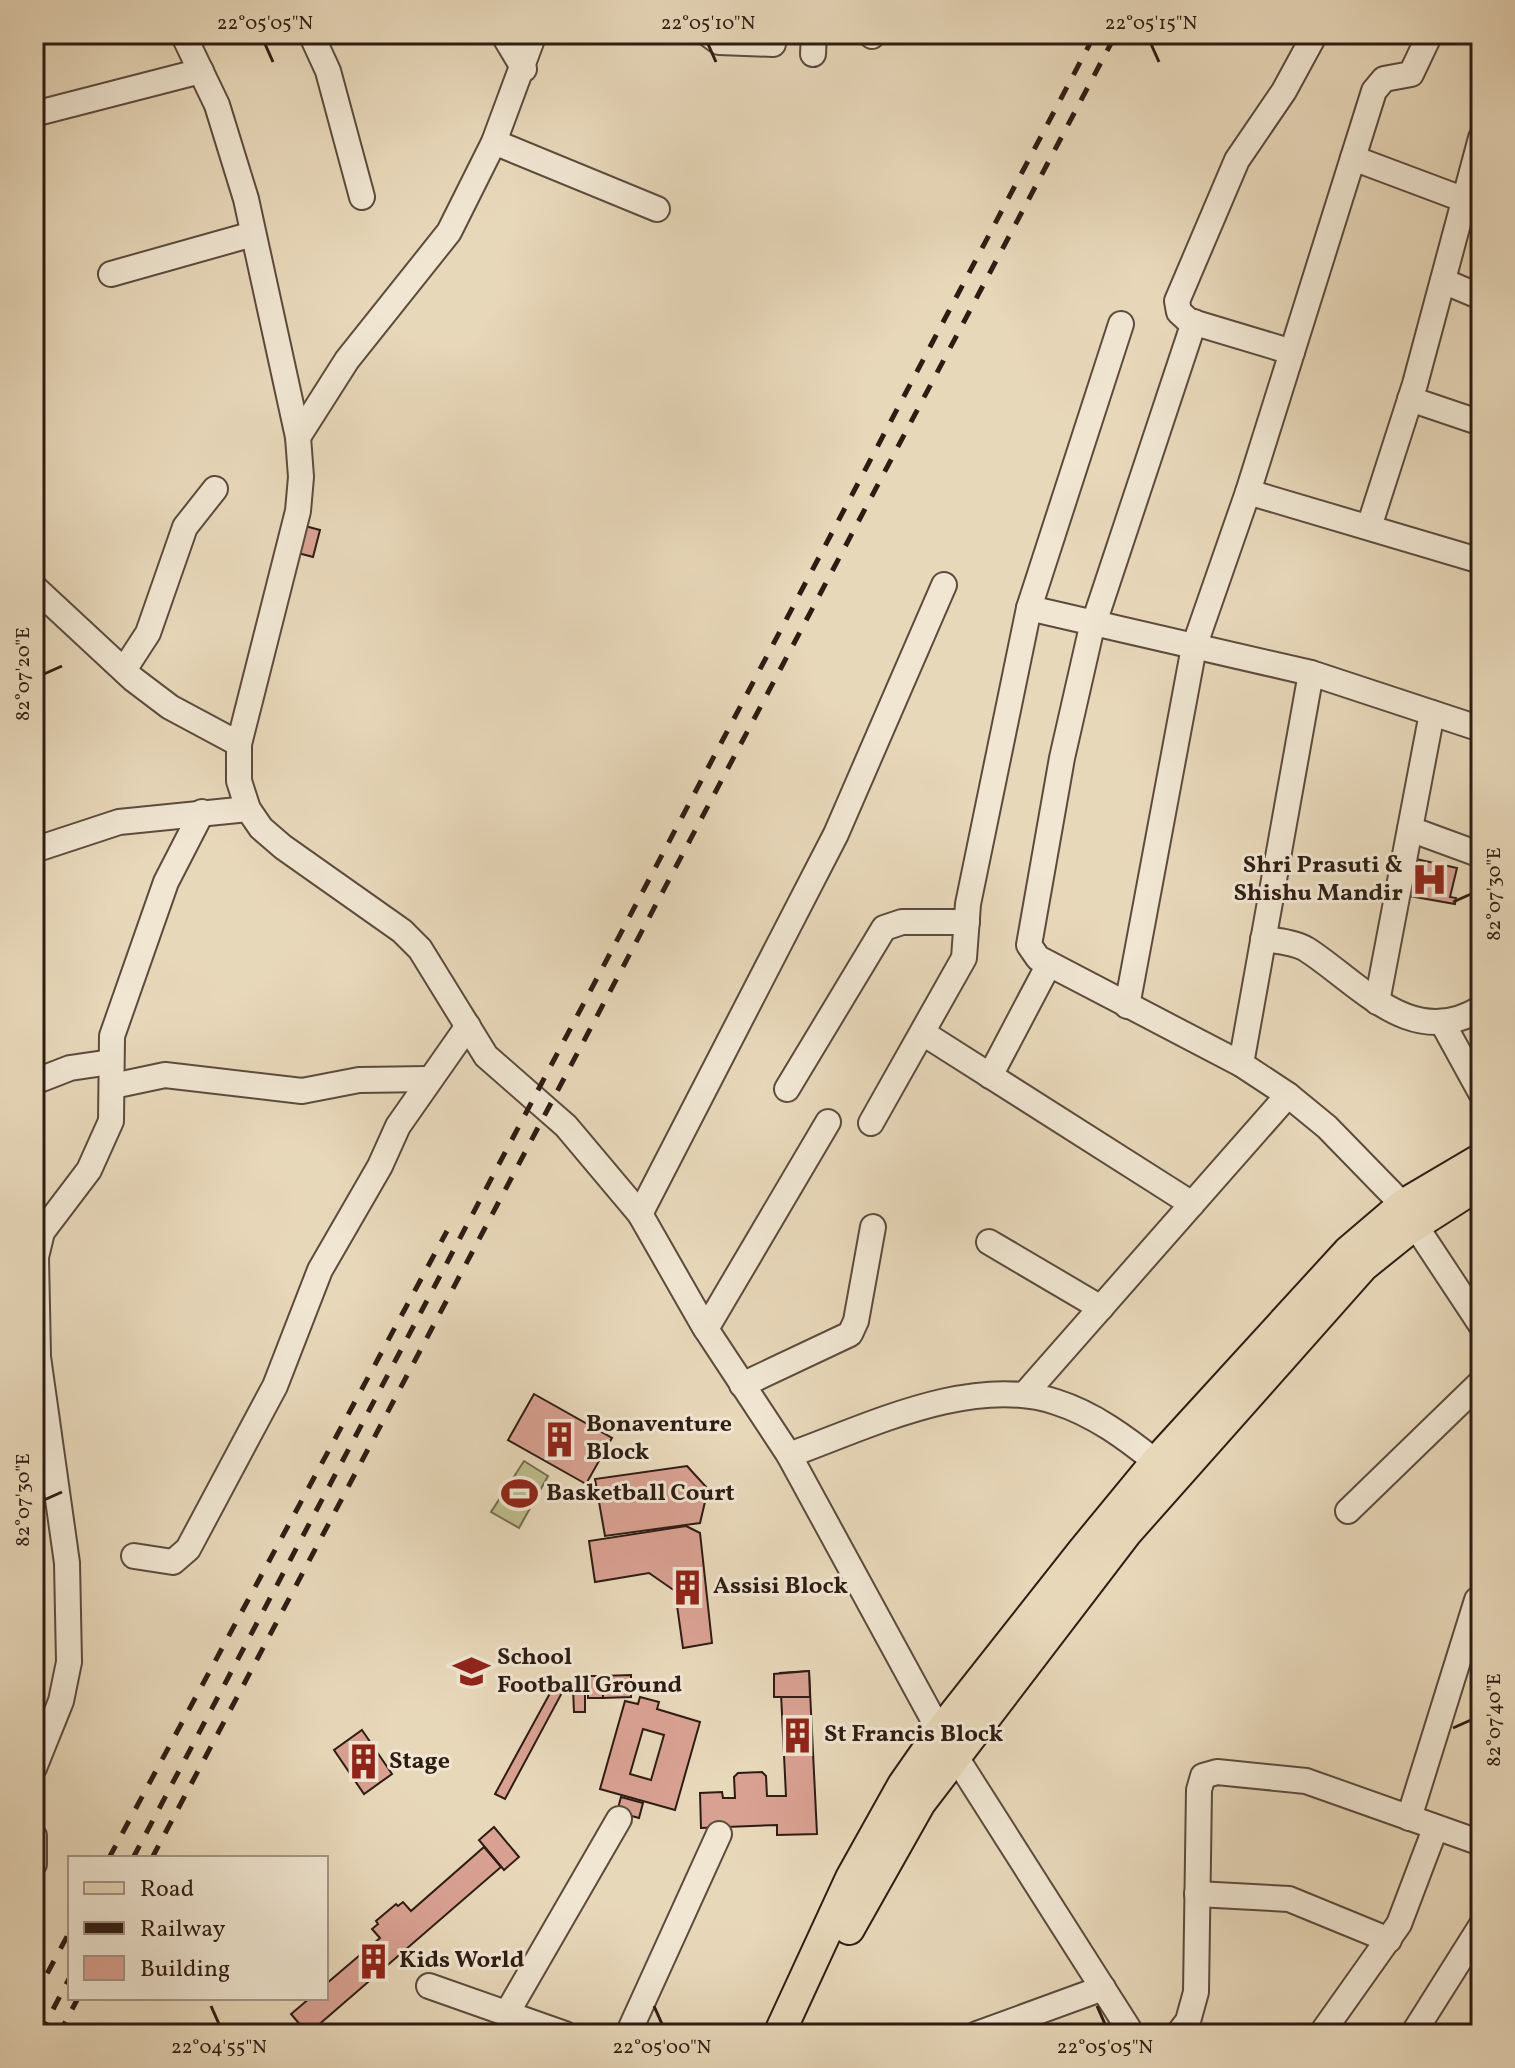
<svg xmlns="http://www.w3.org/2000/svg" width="1515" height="2068" font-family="Vollkorn,serif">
	<rect width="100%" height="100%" fill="#e8d8ba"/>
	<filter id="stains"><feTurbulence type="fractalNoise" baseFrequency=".0025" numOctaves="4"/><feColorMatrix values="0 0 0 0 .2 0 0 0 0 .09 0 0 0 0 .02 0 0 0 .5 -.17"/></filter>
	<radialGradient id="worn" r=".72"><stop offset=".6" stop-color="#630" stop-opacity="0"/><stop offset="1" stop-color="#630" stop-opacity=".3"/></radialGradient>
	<path fill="#bcbd8b" stroke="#756c4f" stroke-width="2" d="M524,1461L548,1476L519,1528L491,1512Z"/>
	<g fill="#d9a192" stroke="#2e1c13" stroke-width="2" fill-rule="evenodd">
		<path d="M305,526L320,530L313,557L298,553Z"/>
		<path d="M1416,859L1457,868L1450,897L1456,898L1455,904L1409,896Z"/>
		<path d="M534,1394L612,1438L586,1484L508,1440Z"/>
		<path d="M687,1466L708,1489L700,1523L605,1536L595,1479Z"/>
		<path d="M686,1526L700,1533L712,1643L683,1648L675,1591L649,1573L595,1582L589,1541Z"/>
		<path d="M809,1671L817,1834L777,1835V1825L701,1828L700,1793L722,1792L723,1798H735L734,1777L738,1773L762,1772L766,1776L767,1796H786L780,1673Z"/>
		<path d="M809,1671L810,1697H774V1674Z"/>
		<path d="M631,1675V1697L603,1698L602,1676Z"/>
		<path d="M579,1676H602L603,1698H588V1687H579Z"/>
		<path d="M555,1684L564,1689L505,1799L495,1794Z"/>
		<path d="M573,1689H585V1712H574Z"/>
		<path d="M640,1697L659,1702L657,1709L700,1722L675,1810L600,1789L625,1701L638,1704ZM643,1729L664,1735L651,1780L630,1774Z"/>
		<path d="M362,1730L392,1774L364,1794L334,1750Z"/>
		<path d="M621,1797L643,1803L639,1818L617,1812Z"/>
		<path d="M494,1827L519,1857L504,1870L479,1840Z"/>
		<path d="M484,1847L501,1867L308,2034L291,2014L310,1998H326V1984L380,1938L372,1929L378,1924L376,1921L396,1904L398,1906L403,1902L411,1911Z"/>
	</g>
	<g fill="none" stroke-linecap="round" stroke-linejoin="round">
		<defs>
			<g id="minor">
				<path d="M183,34L217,105L246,199L298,437L301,477L298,511L239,744V781L248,809L261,828L283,847L402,931L420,949L486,1056L566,1126L640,1214L704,1326L789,1455L940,1732L1132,2034"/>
				<path d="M311,34L328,71L362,197"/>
				<path d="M503,34L524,69"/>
				<path d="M708,34L719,42L773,44"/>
				<path d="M872,36L873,34"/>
				<path d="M813,54L814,34"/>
				<path d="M34,114L201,71"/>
				<path d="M494,142L657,209"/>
				<path d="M1353,158L1465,200"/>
				<path d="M111,274L253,234"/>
				<path d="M1443,281L1481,297"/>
				<path d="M1194,322L1090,635L1062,758L1029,945L1038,958L1241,1064L1288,1095L1327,1127L1403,1205"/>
				<path d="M1292,352L1189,321L1179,312L1177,301L1237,160L1284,91L1315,34"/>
				<path d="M1410,399L1481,423"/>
				<path d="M298,437L347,360L449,232L494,142L534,34"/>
				<path d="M1248,492L1481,561"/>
				<path d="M1369,527L1415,384L1481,138"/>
				<path d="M34,587L133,679L170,707L239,744"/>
				<path d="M1029,608L1311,673L1481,729"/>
				<path d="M124,670L148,633L185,527L215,489"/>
				<path d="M1410,829L1481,855"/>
				<path d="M34,850L119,822L248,809"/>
				<path d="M1263,939C1277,941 1294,942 1306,949C1358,982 1412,1052 1481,1008"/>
				<path d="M1377,1002L1432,713"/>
				<path d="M1127,1006L1194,647L1248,492L1374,91L1384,79L1411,74L1430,34"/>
				<path d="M1442,1022L1481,1093"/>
				<path d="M923,1033L1192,1204"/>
				<path d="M1241,1064L1311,673"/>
				<path d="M990,1076L1049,964"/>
				<path d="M34,1082L70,1068L111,1062"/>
				<path d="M113,1086L165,1075L302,1091L359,1080L428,1079"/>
				<path d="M787,1089L884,928L902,922H967"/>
				<path d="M871,1123L964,958L968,904L1029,608L1121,324"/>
				<path d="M640,1214L836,834L944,585"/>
				<path d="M1415,1225L1481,1325"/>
				<path d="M989,1242L1101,1308"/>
				<path d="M706,1329L828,1122"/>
				<path d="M742,1385L850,1334L856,1321L873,1227"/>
				<path d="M1024,1395L1288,1095"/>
				<path d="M789,1455C867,1427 972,1374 1056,1402C1094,1414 1126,1438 1156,1462"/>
				<path d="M1348,1511L1481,1382"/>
				<path d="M134,1556L173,1562L188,1549L275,1386L320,1270L380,1166L398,1126L468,1026"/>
				<path d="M34,1768L61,1701L69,1662L67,1563L38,1357L36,1257L42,1232L89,1170L111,1121L112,1036L166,882L202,812"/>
				<path d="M1409,1818L1477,1600"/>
				<path d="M34,1836V1864"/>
				<path d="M1197,1894L1289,1899L1389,1940"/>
				<path d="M429,1986L565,2034"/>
				<path d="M507,2013L619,1819"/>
				<path d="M628,2034L719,1834"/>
				<path d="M977,2034L1103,1988"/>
				<path d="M1178,2034L1188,2021L1196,1992L1199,1790L1203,1776L1217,1772L1306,1781L1481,1843"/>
				<path d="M1321,2034L1399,1924L1435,1829"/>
				<path d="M1413,2034L1481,1926"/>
			</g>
			<g id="major">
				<path d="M849,1929L920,1803L1127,1532L1363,1266L1409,1229L1481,1183"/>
				<path d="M779,2034L851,1878L903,1785L940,1732L1082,1552L1156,1462L1348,1252L1403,1205L1481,1159"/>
			</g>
		</defs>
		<use href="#minor" stroke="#5c4b3d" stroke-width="28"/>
		<use href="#major" stroke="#2e1c13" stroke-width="34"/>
		<use href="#minor" stroke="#f0e6d2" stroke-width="24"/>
		<use href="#major" stroke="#e8d8ba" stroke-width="30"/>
		<g stroke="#2e1c13" stroke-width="5" stroke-dasharray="14 14" stroke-linecap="butt">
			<path d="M109,1858L447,1231"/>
			<path d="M133,1858L1095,34"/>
			<path d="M152,1858L1116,34"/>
			<path d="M34,1998L70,1931"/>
			<path d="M40,2034L70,1977"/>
			<path d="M59,2034L78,1998"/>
		</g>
	</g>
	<path fill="none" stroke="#2e1c13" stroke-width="3" d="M265,44L273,62M708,44L716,62M1151,44L1159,62M44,674L62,666M1453,902L1471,894M44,1500L62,1492M1453,1728L1471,1720M211,2006L219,2024M654,2006L662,2024M1097,2006L1105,2024"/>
	<defs>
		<symbol id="hospital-bare" viewBox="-9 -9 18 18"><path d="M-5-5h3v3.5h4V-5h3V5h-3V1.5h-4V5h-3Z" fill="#8f2418" stroke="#f0e6d2" stroke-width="2.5" paint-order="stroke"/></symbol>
		<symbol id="building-bare" viewBox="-9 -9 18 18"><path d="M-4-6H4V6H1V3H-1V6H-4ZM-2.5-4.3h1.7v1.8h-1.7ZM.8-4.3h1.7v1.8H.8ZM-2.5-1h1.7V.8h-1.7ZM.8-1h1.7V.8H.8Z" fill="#8f2418" stroke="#f0e6d2" stroke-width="2.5" paint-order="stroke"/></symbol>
		<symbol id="stadium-bare" viewBox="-9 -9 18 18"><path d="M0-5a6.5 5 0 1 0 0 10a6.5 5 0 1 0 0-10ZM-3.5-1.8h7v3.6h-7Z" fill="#8f2418" stroke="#f0e6d2" stroke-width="2.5" paint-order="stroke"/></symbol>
		<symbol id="school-bare" viewBox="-9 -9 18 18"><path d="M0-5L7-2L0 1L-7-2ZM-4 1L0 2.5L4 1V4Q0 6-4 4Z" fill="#8f2418" stroke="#f0e6d2" stroke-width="2.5" paint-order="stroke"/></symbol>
	</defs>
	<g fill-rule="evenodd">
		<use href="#hospital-bare" x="1404" y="854" width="51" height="51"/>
		<use href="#building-bare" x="534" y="1414" width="51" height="51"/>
		<use href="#stadium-bare" x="494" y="1468" width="51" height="51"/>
		<use href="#building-bare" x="662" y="1562" width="51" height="51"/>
		<use href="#school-bare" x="446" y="1646" width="51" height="51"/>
		<use href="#building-bare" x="772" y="1710" width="51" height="51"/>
		<use href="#building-bare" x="338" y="1736" width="51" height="51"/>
		<use href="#building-bare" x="348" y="1936" width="51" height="51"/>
	</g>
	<g text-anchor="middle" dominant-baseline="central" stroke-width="6" stroke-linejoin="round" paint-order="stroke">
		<g font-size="24" font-weight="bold" fill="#2e1c13" stroke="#f0e6d2" text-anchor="start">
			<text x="1403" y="866" text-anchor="end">Shri Prasuti &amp;<tspan x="1403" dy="28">Shishu Mandir</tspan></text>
			<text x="586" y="1425">Bonaventure<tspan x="586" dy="28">Block</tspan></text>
			<text x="546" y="1494">Basketball Court</text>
			<text x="713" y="1587">Assisi Block</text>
			<text x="497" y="1658">School<tspan x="497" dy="28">Football Ground</tspan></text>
			<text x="824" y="1735">St Francis Block</text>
			<text x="389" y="1762">Stage</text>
			<text x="399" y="1961">Kids World</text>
		</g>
	</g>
	<rect width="1515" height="2068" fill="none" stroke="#e8d8ba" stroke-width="88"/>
	<rect x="68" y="1856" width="260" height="144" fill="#f0e6d2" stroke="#a29586" stroke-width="2"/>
	<rect x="84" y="1882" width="40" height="12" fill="#e8d8ba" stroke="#a29586" stroke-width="2"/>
	<text x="140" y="1896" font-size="24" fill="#2e1c13">Road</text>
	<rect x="84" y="1922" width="40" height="12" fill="#2e1c13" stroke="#a29586" stroke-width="2"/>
	<text x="140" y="1936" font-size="24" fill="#2e1c13">Railway</text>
	<rect x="84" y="1956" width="40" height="24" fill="#d9a192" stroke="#a29586" stroke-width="2"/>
	<text x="140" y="1976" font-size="24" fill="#2e1c13">Building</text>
	<rect x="44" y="44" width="1427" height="1980" fill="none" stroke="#2e1c13" stroke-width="3"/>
	<g font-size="20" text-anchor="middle" fill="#2e1c13">
		<text x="265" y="29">22°05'05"N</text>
		<text x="708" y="29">22°05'10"N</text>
		<text x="1151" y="29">22°05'15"N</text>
		<text transform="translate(22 674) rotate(-90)" y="7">82°07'20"E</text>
		<text transform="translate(1493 894) rotate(-90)" y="7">82°07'30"E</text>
		<text transform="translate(22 1500) rotate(-90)" y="7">82°07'30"E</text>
		<text transform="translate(1493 1720) rotate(-90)" y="7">82°07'40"E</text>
		<text x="219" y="2053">22°04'55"N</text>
		<text x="662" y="2053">22°05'00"N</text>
		<text x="1105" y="2053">22°05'05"N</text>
	</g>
	<rect width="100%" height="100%" filter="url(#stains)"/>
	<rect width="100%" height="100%" fill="url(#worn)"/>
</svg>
